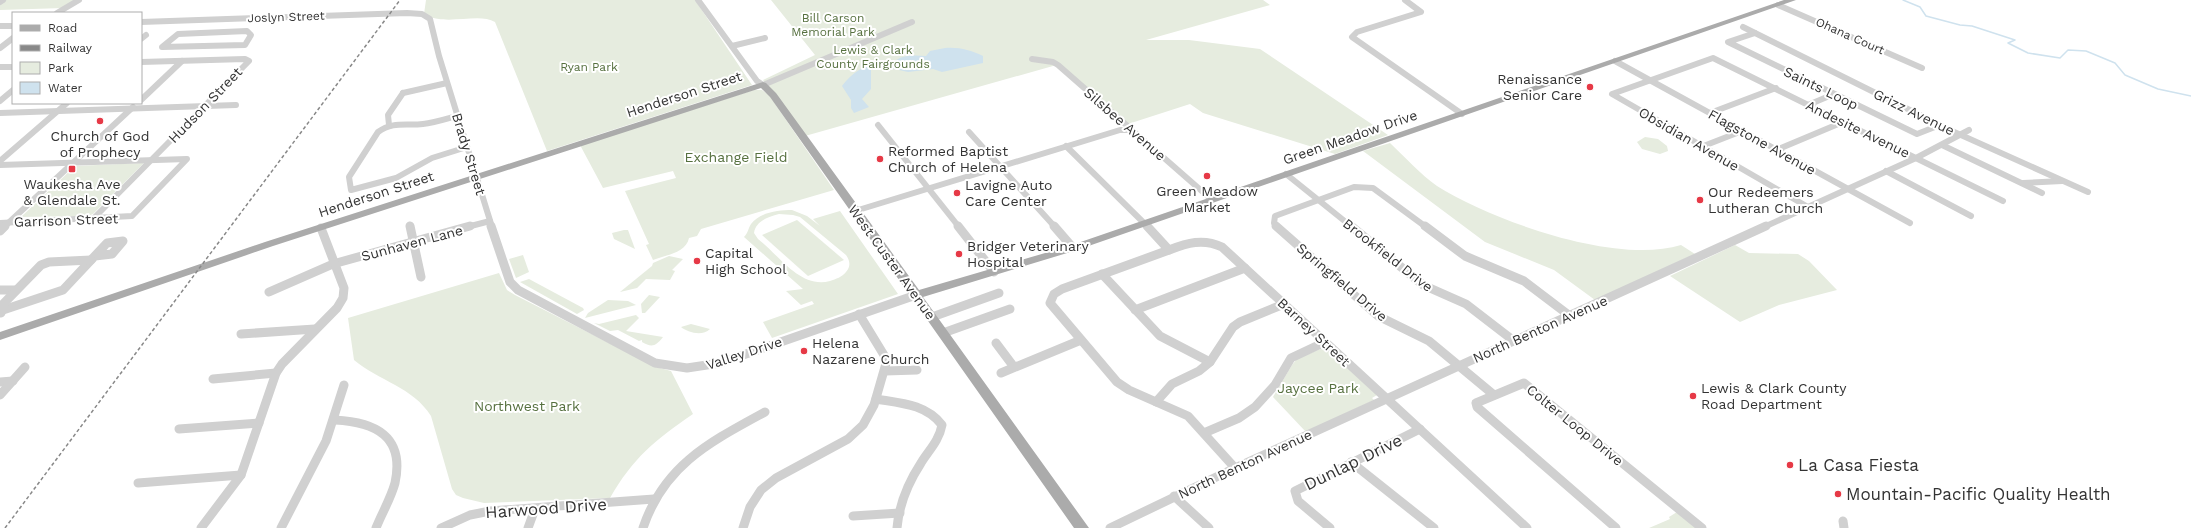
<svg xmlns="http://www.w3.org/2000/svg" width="2191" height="528" font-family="'Work Sans',sans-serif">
	<rect width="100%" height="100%" fill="#fff"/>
	<g fill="#e6ecdf" fill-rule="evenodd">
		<path d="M5,0H77L64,8L0,10V4Z"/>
		<path d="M426,0H695L752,85L547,151L495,22C478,12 445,27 424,14Z"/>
		<path d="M771,0H1263L1270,5L1146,40H1189L1260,49L1388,135L1335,154L1203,113L1190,104L1128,124L1060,64L805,136L763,80L815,55Z"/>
		<path d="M754,90H762L769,95L834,190L701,229L697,236L689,238C686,253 666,255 653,260L646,245L649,244L625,191L676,178L673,171L603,188L580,145Z"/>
		<path d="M1645,137L1658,139L1667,146L1668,151L1660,154L1642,149L1637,142Z"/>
		<path d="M1390,143C1405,157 1420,174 1437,186C1493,221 1616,265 1681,245L1695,254L1595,300L1554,270L1485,242L1363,151Z"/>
		<path d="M144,163L93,214L88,216L21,217L75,166Z"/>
		<path d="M792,210L807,216L820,226L813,219L840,211L898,294L772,338L763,322L814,304L812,301L801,305L786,291L803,289L744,237C748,233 748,229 751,224C760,212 779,210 792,210ZM779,214L793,215L800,217L846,255C850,261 851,266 846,272C842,277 836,279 830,281C800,289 779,255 758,239L754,233C756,221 768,217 779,214Z"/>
		<path d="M797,220L844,260L808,276L762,235Z"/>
		<path d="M624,230H628L635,249L614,239L612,233Z"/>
		<path d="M1735,245L1749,253L1798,254L1809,261L1837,290L1779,305L1740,322L1670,276Z"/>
		<path d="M523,255L529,272L516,278L509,259Z"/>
		<path d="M669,256L683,259L672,270L675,271L670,280L646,279L637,288L620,292L652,266L653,263Z"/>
		<path d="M499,273L507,290L515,295L656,367L671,371L693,414C655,440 633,458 610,498L484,503L463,498L456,495L452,489L431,416C413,387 379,381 354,360L348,318Z"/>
		<path d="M529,279L583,308L584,310L577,314L520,282Z"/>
		<path d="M649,295L660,297L645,313H642L641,304Z"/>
		<path d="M608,300L628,301L636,305L585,318L588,313Z"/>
		<path d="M636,315L639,318L626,331L663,337C656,346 652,348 642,342V340L639,341L618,330L610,331L594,323L599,324Z"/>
		<path d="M691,324L710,329C702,337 687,332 681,327Z"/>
		<path d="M1325,347L1377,395L1372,398L1374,400L1306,432L1273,397L1292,365L1297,359Z"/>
		<path d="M1677,512L1696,528H1649L1670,519L1669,517Z"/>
	</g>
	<g fill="#cfe2ee">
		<path d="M945,48C960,47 970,50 983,56V63L942,72L933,69L908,72L890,68C896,54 913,55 926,56L930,51Z"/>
		<path d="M883,63L871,70V89L862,99L869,107L854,113L851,108V100L842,86C852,73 864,64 883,63Z"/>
	</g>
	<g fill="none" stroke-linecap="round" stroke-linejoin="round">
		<path stroke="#cfe2ee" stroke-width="1.5" d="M1903,0L1920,7L1926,16L1960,25L1972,26L2015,40L2008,43L2028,53L2060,58L2068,50L2086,51L2115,63L2125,75L2158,89L2191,96"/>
		<g stroke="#d0d0d0" stroke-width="6">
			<path d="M698,0L757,81L763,85L912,22"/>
			<path d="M1405,0L1421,12L1357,32L1352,37L1462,114"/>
			<path d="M0,2L3,0"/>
			<path d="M1778,5L1922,68"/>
			<path d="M57,13L79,0"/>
			<path d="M141,22L407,13L422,14L430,19L439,56L492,227"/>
			<path d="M0,26H13"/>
			<path d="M1743,27L1952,131L2088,192"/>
			<path d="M247,31L251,35L245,45L162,47L178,34Z"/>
			<path d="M1755,33L1728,42L1917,134L1940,125"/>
			<path d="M141,39L146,35"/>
			<path d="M732,46L765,38"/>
			<path d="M0,48L13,38"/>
			<path d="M1032,59L1053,62L1058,65L1212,200"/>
			<path d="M1615,61L1910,223"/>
			<path d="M0,67H13"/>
			<path d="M403,93L447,83"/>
			<path d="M141,100L182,61"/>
			<path d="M0,101L13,90"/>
			<path d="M1808,105L1834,94"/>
			<path d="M0,113L236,105"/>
			<path d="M1710,113L1776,88"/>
			<path d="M457,116C446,119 434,123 423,124C406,126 393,121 378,132L349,177L351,190L396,178L432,158L467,147"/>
			<path d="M389,125L388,115L403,93"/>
			<path d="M878,125L959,227"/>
			<path d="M969,132L1055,227"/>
			<path d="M1942,145L2042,193"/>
			<path d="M1066,146L1148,227"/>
			<path d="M1701,147L1742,131"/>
			<path d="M1776,150L1843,122"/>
			<path d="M0,161L67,103"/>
			<path d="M0,165L187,159L132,216L0,223"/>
			<path d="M1886,171L1971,216"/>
			<path d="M1286,174L1352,227"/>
			<path d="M2023,183L2062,181"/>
			<path d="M1808,207L1612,94L1713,58L2003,201"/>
			<path d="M855,211L1120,130H1131"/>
			<path d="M93,219L249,61L245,59L141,62"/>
			<path d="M4,227L133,107"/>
			<path d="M467,227L490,221"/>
			<path d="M1277,227L1274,223L1275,216L1354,187L1373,188L1426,227"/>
			<path d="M1764,227L1916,158L1969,130"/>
		</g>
		<g stroke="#d0d0d0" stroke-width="9">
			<path d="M410,226L421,277"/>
			<path d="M491,226L510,282L518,290L655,363L687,368L720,363L916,295"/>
			<path d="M958,226L994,272"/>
			<path d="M1054,226L1073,248"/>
			<path d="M1147,226L1169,250C1187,243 1203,238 1222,247L1527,528"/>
			<path d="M1276,226L1378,316L1429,341L1494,395"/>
			<path d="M1351,226L1423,285L1466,304L1514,341"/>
			<path d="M1425,226L1465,256L1524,281L1570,316"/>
			<path d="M0,231L5,226"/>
			<path d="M1169,250L1062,289L1054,294L1050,303L1117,382L1129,390L1188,416L1235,468"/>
			<path d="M1102,274L1160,336L1210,362"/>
			<path d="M0,290H16"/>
			<path d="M269,292L333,264L470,226"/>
			<path d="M3,310L63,290L107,243L123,241L112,254L95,256"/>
			<path d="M1135,310L1245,268"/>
			<path d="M1,313L3,304L41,265L49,262L91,260"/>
			<path d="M932,317L999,293"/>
			<path d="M943,333L1010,309"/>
			<path d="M241,334L315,329"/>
			<path d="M996,343L1014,367"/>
			<path d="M885,371L917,370"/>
			<path d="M1001,373L1081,340"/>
			<path d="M213,379L276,373"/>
			<path d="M0,382L13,381"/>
			<path d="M0,395L25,367"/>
			<path d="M876,399C900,403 926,404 942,425C939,441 929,450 921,463C908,483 899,505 897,528"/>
			<path d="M1156,402L1172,384L1199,371L1210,362L1233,327L1240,322L1284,304"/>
			<path d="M335,420C375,422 405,436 395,483C391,498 382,513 376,528"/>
			<path d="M179,429L259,423"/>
			<path d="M1204,433L1239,418L1255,407L1275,385L1291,358L1325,342"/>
			<path d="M1351,462L1434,528"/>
			<path d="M138,483L241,475"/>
			<path d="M1174,496L1209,528"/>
			<path d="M853,516L900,513"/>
			<path d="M1843,521L1844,528"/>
			<path d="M201,528L241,475L276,373L282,364L337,308L343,298L344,288L321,228"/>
			<path d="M281,528L326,441L344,385"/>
			<path d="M441,528L470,515L490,511L654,499"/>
			<path d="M528,528L535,509"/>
			<path d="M643,528C664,465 710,442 765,412"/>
			<path d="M743,528L750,507L761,490L776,478L848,439L863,425L874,405L887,360L859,314"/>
			<path d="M1110,528L1235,468L1766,226"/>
			<path d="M1330,528L1298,501L1295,491L1420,429"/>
			<path d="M1616,528L1477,407L1476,403L1524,383L1702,528"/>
		</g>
		<path fill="#ababab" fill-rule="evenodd" d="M1784,0H1796L1077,250L923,297L1089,528H1074L770,97L761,88L273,246L0,340V332L265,242L763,82L766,83L776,93L919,290L1069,246Z"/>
		<path stroke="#888" stroke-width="1.5" stroke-dasharray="3.5 2.5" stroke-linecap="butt" d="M5,528L400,0"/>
	</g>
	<g fill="#e63946" stroke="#fff" stroke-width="1.5">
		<circle cx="1590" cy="87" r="4"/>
		<circle cx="100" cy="121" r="4"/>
		<circle cx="880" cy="159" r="4"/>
		<rect x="68" y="165" width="8" height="8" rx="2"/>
		<circle cx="1207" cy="176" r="4"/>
		<circle cx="957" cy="193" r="4"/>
		<circle cx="1700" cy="200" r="4"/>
		<circle cx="959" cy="254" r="4"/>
		<circle cx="697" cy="261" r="4"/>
		<circle cx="804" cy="351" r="4"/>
		<circle cx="1693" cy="396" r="4"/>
		<circle cx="1790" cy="465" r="4"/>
		<circle cx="1838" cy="494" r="4"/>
	</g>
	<g text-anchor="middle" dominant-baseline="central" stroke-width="4" stroke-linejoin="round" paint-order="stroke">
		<g font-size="12" fill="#333" stroke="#fff">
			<text transform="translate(286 17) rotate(-2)">Joslyn Street</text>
			<text transform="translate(1850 36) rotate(24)">Ohana Court</text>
		</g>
		<g font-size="12" fill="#56703f" stroke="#fff">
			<text x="833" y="18">Bill Carson<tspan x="833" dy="14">Memorial Park</tspan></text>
			<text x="873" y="50">Lewis &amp; Clark<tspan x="873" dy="14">County Fairgrounds</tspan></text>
			<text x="589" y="67">Ryan Park</text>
		</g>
		<g font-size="14" fill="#333" stroke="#fff" text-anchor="start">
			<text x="1582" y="79" text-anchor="end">Renaissance<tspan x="1582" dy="16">Senior Care</tspan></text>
			<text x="100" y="136" text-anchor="middle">Church of God<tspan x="100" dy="16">of Prophecy</tspan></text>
			<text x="888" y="151">Reformed Baptist<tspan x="888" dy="16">Church of Helena</tspan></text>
			<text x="72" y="184" text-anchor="middle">Waukesha Ave<tspan x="72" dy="16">&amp; Glendale St.</tspan></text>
			<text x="965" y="185">Lavigne Auto<tspan x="965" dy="16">Care Center</tspan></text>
			<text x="1207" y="191" text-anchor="middle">Green Meadow<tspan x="1207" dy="16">Market</tspan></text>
			<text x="1708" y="192">Our Redeemers<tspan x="1708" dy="16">Lutheran Church</tspan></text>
			<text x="967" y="246">Bridger Veterinary<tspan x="967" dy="16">Hospital</tspan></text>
			<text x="705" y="253">Capital<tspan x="705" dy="16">High School</tspan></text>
			<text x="812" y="343">Helena<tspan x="812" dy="16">Nazarene Church</tspan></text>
			<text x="1701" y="388">Lewis &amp; Clark County<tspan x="1701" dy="16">Road Department</tspan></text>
		</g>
		<g font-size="14" fill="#333" stroke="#fff">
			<text transform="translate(1821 88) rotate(26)">Saints Loop</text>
			<text transform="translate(684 94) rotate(-18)">Henderson Street</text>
			<text transform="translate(205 105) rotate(-46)">Hudson Street</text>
			<text transform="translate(1914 112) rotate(26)">Grizz Avenue</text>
			<text transform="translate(1125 124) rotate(41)">Silsbee Avenue</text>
			<text transform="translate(1858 129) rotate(26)">Andesite Avenue</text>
			<text transform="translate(1350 137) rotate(-19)">Green Meadow Drive</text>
			<text transform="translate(1689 139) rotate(30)">Obsidian Avenue</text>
			<text transform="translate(1762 142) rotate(29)">Flagstone Avenue</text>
			<text transform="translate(469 154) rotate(73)">Brady Street</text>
			<text transform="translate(376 194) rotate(-18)">Henderson Street</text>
			<text transform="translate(66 220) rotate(-2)">Garrison Street</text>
			<text transform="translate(412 243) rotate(-15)">Sunhaven Lane</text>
			<text transform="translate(1388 255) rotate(38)">Brookfield Drive</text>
			<text transform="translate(892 262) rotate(54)">West Custer Avenue</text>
			<text transform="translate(1342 282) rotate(40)">Springfield Drive</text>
			<text transform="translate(1540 329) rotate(-24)">North Benton Avenue</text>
			<text transform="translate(1314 332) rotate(43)">Barney Street</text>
			<text transform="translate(744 353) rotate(-18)">Valley Drive</text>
			<text transform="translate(1575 425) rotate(39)">Colter Loop Drive</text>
			<text transform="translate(1245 464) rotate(-25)">North Benton Avenue</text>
		</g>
		<g font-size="14" fill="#56703f" stroke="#fff">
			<text x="736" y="157">Exchange Field</text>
			<text x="1318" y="388">Jaycee Park</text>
			<text x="527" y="406">Northwest Park</text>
		</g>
		<g font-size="17" fill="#333" stroke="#fff">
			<text transform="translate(1353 462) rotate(-26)">Dunlap Drive</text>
			<text transform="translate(546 508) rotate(-4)">Harwood Drive</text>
		</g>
		<g font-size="17" fill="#333" stroke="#fff" text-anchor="start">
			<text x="1798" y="465">La Casa Fiesta</text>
			<text x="1846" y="494">Mountain-Pacific Quality Health</text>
		</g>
	</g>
	<rect x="12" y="12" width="130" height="92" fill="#ffffff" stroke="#adadad"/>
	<rect x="20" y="25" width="20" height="6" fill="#ababab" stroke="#adadad"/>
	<text x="48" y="32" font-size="12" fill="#333333">Road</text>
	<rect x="20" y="45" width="20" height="6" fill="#888888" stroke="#adadad"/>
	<text x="48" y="52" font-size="12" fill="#333333">Railway</text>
	<rect x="20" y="62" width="20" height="12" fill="#e6ecdf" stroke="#adadad"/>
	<text x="48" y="72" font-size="12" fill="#333333">Park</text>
	<rect x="20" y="82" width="20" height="12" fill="#cfe2ee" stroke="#adadad"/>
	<text x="48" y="92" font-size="12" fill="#333333">Water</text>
</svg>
